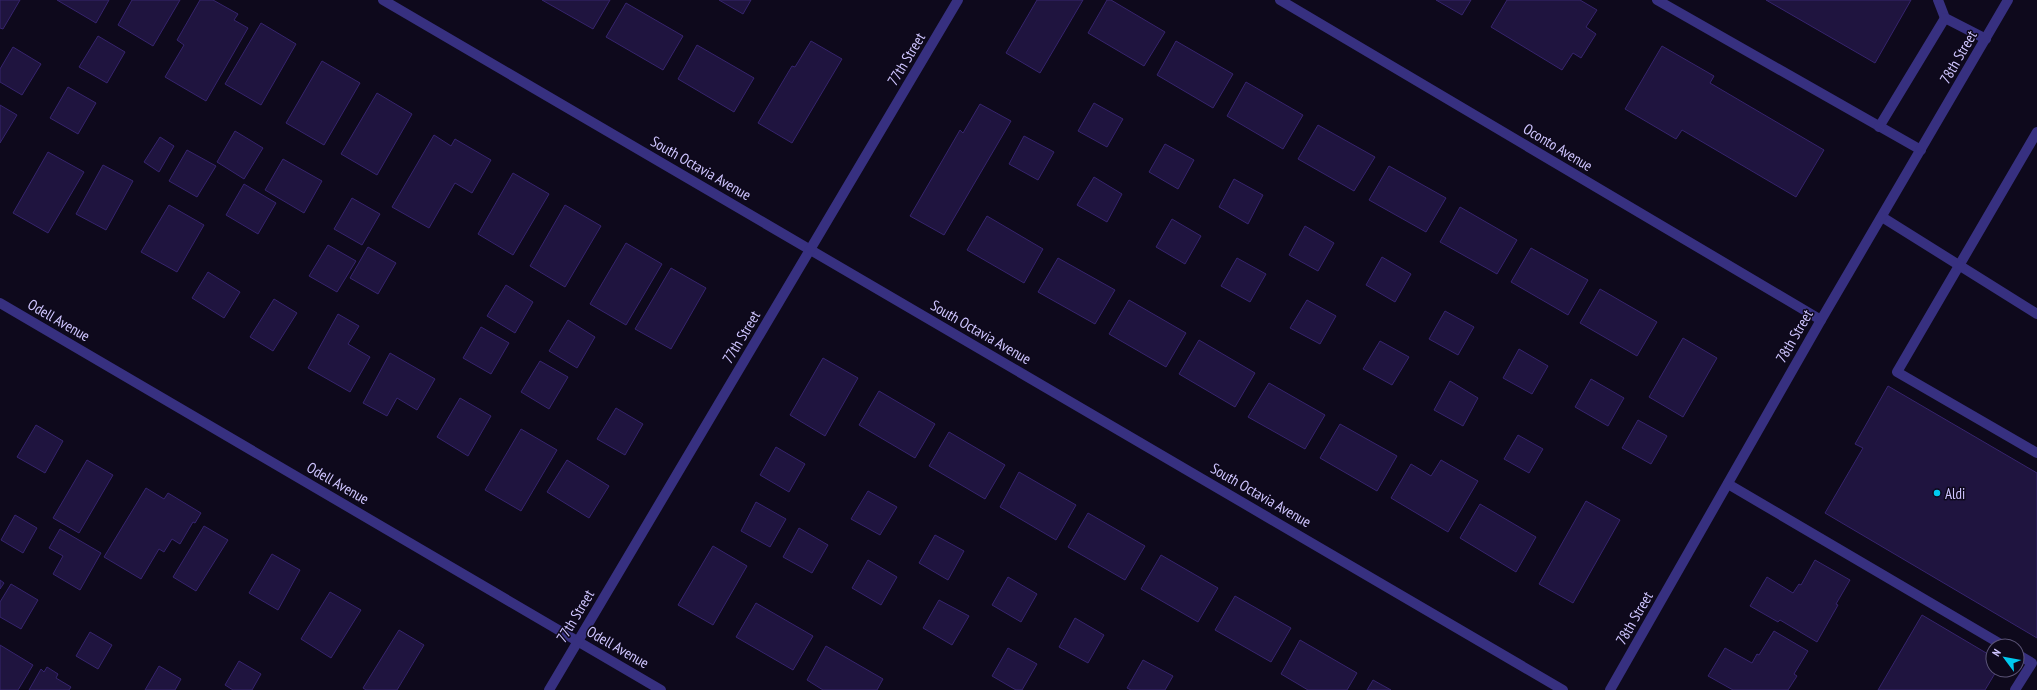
<svg xmlns="http://www.w3.org/2000/svg" width="2037" height="690" font-family="'PT Sans Narrow',sans-serif">
	<rect width="100%" height="100%" fill="#0e091c"/>
	<g fill="#1f143f" stroke="#36246d">
		<path d="M0,0H20L3,29L0,28Z"/>
		<path d="M57,0H109L96,23Z"/>
		<path d="M132,0H180L153,46L118,25Z"/>
		<path d="M200,0H213L238,14L234,20L248,28L206,101L165,77L184,45L177,40Z"/>
		<path d="M542,0H610L593,29Z"/>
		<path d="M719,0H751L743,14Z"/>
		<path d="M1037,0H1083L1040,73L1006,53Z"/>
		<path d="M1107,0H1111L1165,32L1144,66L1088,33Z"/>
		<path d="M1436,0H1471L1462,15Z"/>
		<path d="M1507,0H1580L1597,10L1586,27L1596,34L1581,58L1573,53L1562,70L1491,27Z"/>
		<path d="M1766,0H1911L1875,63Z"/>
		<path d="M626,3L683,36L663,70L606,37Z"/>
		<path d="M261,23L296,44L261,105L225,84Z"/>
		<path d="M98,36L125,52L107,83L79,67Z"/>
		<path d="M811,41L842,59L792,143L758,123L792,66L795,67Z"/>
		<path d="M1176,41L1233,74L1213,108L1157,75Z"/>
		<path d="M697,45L754,78L734,112L678,79Z"/>
		<path d="M1662,46L1714,76L1710,83L1824,150L1796,197L1682,130L1676,139L1625,109Z"/>
		<path d="M13,47L41,64L22,95L0,82V69Z"/>
		<path d="M322,61L360,83L324,145L286,123Z"/>
		<path d="M1246,82L1303,115L1283,149L1227,116Z"/>
		<path d="M68,87L96,103L78,134L50,118Z"/>
		<path d="M377,93L412,114L377,175L341,154Z"/>
		<path d="M1094,103L1123,119L1107,147L1078,131Z"/>
		<path d="M980,104L1011,121L944,235L910,216L960,130L963,133Z"/>
		<path d="M0,105L17,115L0,143Z"/>
		<path d="M1318,125L1375,157L1354,191L1298,159Z"/>
		<path d="M235,131L263,148L244,179L217,162Z"/>
		<path d="M434,135L451,146L455,139L491,160L472,193L455,183L429,228L392,207Z"/>
		<path d="M1024,136L1054,152L1038,180L1009,164Z"/>
		<path d="M160,137L174,146L159,172L144,162Z"/>
		<path d="M1165,144L1194,160L1178,189L1149,172Z"/>
		<path d="M187,150L216,166L197,197L169,181Z"/>
		<path d="M48,152L84,172L48,233L13,213Z"/>
		<path d="M283,159L322,181L304,213L265,190Z"/>
		<path d="M103,165L133,181L106,230L76,214Z"/>
		<path d="M1389,166L1446,198L1426,232L1369,200Z"/>
		<path d="M513,173L549,194L513,255L478,234Z"/>
		<path d="M1094,177L1122,194L1107,222L1077,205Z"/>
		<path d="M1234,179L1263,195L1248,224L1219,207Z"/>
		<path d="M244,184L276,203L258,234L226,215Z"/>
		<path d="M352,198L380,214L362,245L334,229Z"/>
		<path d="M169,205L204,225L177,272L141,252Z"/>
		<path d="M565,205L601,226L565,287L530,266Z"/>
		<path d="M1460,207L1517,240L1497,274L1440,242Z"/>
		<path d="M987,216L1043,249L1024,283L967,250Z"/>
		<path d="M1172,219L1201,236L1185,264L1156,247Z"/>
		<path d="M1305,226L1334,243L1318,271L1289,255Z"/>
		<path d="M626,243L662,264L626,325L590,304Z"/>
		<path d="M328,245L356,261L337,292L309,276Z"/>
		<path d="M368,247L396,263L378,294L350,278Z"/>
		<path d="M1531,248L1588,280L1568,315L1511,282Z"/>
		<path d="M1382,257L1411,274L1395,302L1366,285Z"/>
		<path d="M1058,258L1115,290L1095,324L1038,292Z"/>
		<path d="M1237,258L1266,274L1250,302L1221,286Z"/>
		<path d="M671,268L706,288L671,349L635,329Z"/>
		<path d="M208,272L240,292L224,318L192,298Z"/>
		<path d="M506,285L533,302L515,333L487,316Z"/>
		<path d="M1600,289L1657,322L1637,356L1580,323Z"/>
		<path d="M274,299L297,313L273,351L250,337Z"/>
		<path d="M1129,300L1186,333L1166,367L1109,334Z"/>
		<path d="M1307,300L1336,316L1320,344L1290,328Z"/>
		<path d="M1445,311L1474,327L1458,355L1429,339Z"/>
		<path d="M338,314L359,326L348,344L370,357L350,392L308,368Z"/>
		<path d="M568,320L595,337L577,368L549,351Z"/>
		<path d="M481,327L509,343L491,374L463,358Z"/>
		<path d="M1683,338L1717,358L1683,417L1649,397Z"/>
		<path d="M1199,340L1255,373L1235,407L1179,374Z"/>
		<path d="M1380,341L1409,357L1392,385L1363,369Z"/>
		<path d="M1519,349L1548,366L1532,394L1503,378Z"/>
		<path d="M390,353L435,379L417,410L397,398L387,416L363,403Z"/>
		<path d="M823,358L858,378L825,436L790,415Z"/>
		<path d="M540,361L568,377L549,409L521,392Z"/>
		<path d="M1591,379L1624,398L1608,426L1575,407Z"/>
		<path d="M1450,381L1478,398L1463,426L1434,410Z"/>
		<path d="M1269,383L1325,415L1305,449L1248,417Z"/>
		<path d="M1888,386L2037,473V638L1825,513L1863,448L1855,444Z"/>
		<path d="M879,391L935,424L915,458L859,425Z"/>
		<path d="M460,398L491,416L468,456L437,437Z"/>
		<path d="M616,408L643,424L625,455L597,439Z"/>
		<path d="M1638,420L1667,436L1651,464L1622,448Z"/>
		<path d="M1340,424L1397,456L1377,491L1320,458Z"/>
		<path d="M36,425L63,441L45,473L17,457Z"/>
		<path d="M521,429L557,450L521,511L485,490Z"/>
		<path d="M949,432L1005,465L985,499L929,466Z"/>
		<path d="M1518,435L1543,449L1529,473L1504,459Z"/>
		<path d="M776,447L805,464L789,492L760,475Z"/>
		<path d="M87,460L113,475L79,533L53,518Z"/>
		<path d="M567,460L609,486L589,518L547,492Z"/>
		<path d="M1441,460L1478,481L1448,532L1391,498L1411,464L1431,476Z"/>
		<path d="M1019,472L1076,505L1056,540L1000,507Z"/>
		<path d="M146,488L164,499L168,493L201,513L195,523L193,522L180,544L172,539L164,552L159,549L141,579L104,557Z"/>
		<path d="M868,491L897,507L880,535L851,519Z"/>
		<path d="M1586,501L1620,520L1573,603L1539,584Z"/>
		<path d="M756,502L786,519L770,547L741,531Z"/>
		<path d="M1480,504L1536,537L1516,572L1460,538Z"/>
		<path d="M1088,513L1145,546L1125,580L1068,547Z"/>
		<path d="M15,515L37,528L23,553L1,540Z"/>
		<path d="M204,526L228,540L196,591L173,577Z"/>
		<path d="M799,528L828,545L812,573L783,557Z"/>
		<path d="M60,529L101,553L80,590L53,574L63,556L49,548Z"/>
		<path d="M935,535L964,551L948,580L919,563Z"/>
		<path d="M713,546L747,566L713,625L678,605Z"/>
		<path d="M272,554L300,570L278,610L249,593Z"/>
		<path d="M1161,555L1218,588L1198,622L1141,589Z"/>
		<path d="M868,560L897,577L881,605L852,588Z"/>
		<path d="M1815,560L1850,580L1836,604L1838,605L1817,642L1780,620L1778,622L1750,606L1767,577L1793,593L1799,584L1801,585Z"/>
		<path d="M1008,577L1037,594L1021,622L992,605Z"/>
		<path d="M0,580L4,583L0,589Z"/>
		<path d="M11,584L38,600L21,629L0,617V602Z"/>
		<path d="M330,592L361,610L331,658L301,639Z"/>
		<path d="M1235,596L1291,628L1271,662L1215,630Z"/>
		<path d="M939,600L969,616L952,645L923,628Z"/>
		<path d="M756,603L813,636L793,670L736,637Z"/>
		<path d="M1922,615L1993,657V670H1997L1985,690H1878Z"/>
		<path d="M1075,618L1104,635L1088,663L1059,647Z"/>
		<path d="M399,630L424,645L397,690H366L363,688Z"/>
		<path d="M1774,631L1808,651L1794,674L1797,676L1788,690H1733L1708,676L1725,648L1752,663L1757,654L1759,655Z"/>
		<path d="M90,632L112,645L98,669L76,656Z"/>
		<path d="M1300,640L1357,673L1347,690H1308L1281,674Z"/>
		<path d="M0,645L33,665L18,690H0Z"/>
		<path d="M826,646L883,679L877,690H823L807,680Z"/>
		<path d="M1008,648L1037,664L1022,690H1016L992,676Z"/>
		<path d="M1143,660L1173,676L1165,690H1131L1127,688Z"/>
		<path d="M239,661L261,674L252,690H233L225,685Z"/>
		<path d="M159,666L181,679L175,690H145Z"/>
		<path d="M47,667L58,674L56,678L71,687L69,690H29L41,669L44,672Z"/>
		<path d="M1373,680L1391,690H1367Z"/>
	</g>
	<g fill="none" stroke-linecap="round" stroke-linejoin="round">
		<g stroke="#373080" stroke-width="10">
			<path d="M1657,0L1921,150"/>
			<path d="M1938,0L1945,18L1986,39"/>
			<path d="M1879,127L1945,18"/>
			<path d="M2037,132L1897,372L2037,453"/>
			<path d="M1882,217L2037,314"/>
			<path d="M1728,484L2004,646"/>
			<path d="M2015,690L2032,663L2017,654"/>
		</g>
		<g stroke="#373080" stroke-width="10">
			<path d="M383,0L1563,690"/>
			<path d="M1280,0L1821,320"/>
			<path d="M0,303L661,690"/>
			<path d="M549,690L958,0"/>
			<path d="M1610,690L1821,320L2008,0"/>
		</g>
	</g>
	<circle fill="#00caf0" stroke="#0e091c" stroke-width="1.5" cx="1937" cy="493" r="4"/>
	<g text-anchor="middle" dominant-baseline="central" stroke-width="3" stroke-linejoin="round" paint-order="stroke">
		<g font-size="15" fill="#cfc5ff" stroke="#0e091c">
			<text transform="translate(1958 57) rotate(-60)">78th Street</text>
			<text transform="translate(906 59) rotate(-59)">77th Street</text>
			<text transform="translate(1558 147) rotate(31)">Oconto Avenue</text>
			<text transform="translate(701 168) rotate(30)">South Octavia Avenue</text>
			<text transform="translate(59 320) rotate(30)">Odell Avenue</text>
			<text transform="translate(981 332) rotate(30)">South Octavia Avenue</text>
			<text transform="translate(1794 336) rotate(-60)">78th Street</text>
			<text transform="translate(741 337) rotate(-59)">77th Street</text>
			<text transform="translate(338 483) rotate(30)">Odell Avenue</text>
			<text transform="translate(1261 495) rotate(30)">South Octavia Avenue</text>
			<text transform="translate(575 616) rotate(-59)">77th Street</text>
			<text transform="translate(1634 618) rotate(-60)">78th Street</text>
			<text transform="translate(618 647) rotate(30)">Odell Avenue</text>
		</g>
		<g font-size="15" fill="#cfc5ff" stroke="#0e091c" text-anchor="start">
			<text x="1945" y="493">Aldi</text>
		</g>
	</g>
	<g transform="translate(2005 658) rotate(302)"><circle r="19" fill="#0e091c" stroke="#5b5477"/>
	<path d="M0-3L7 15L0 10L-7 15Z" fill="#00caf0"/>
	<text y="-6" font-size="11" font-weight="bold" text-anchor="middle" fill="#cfc5ff">N</text>
	</g>
</svg>
